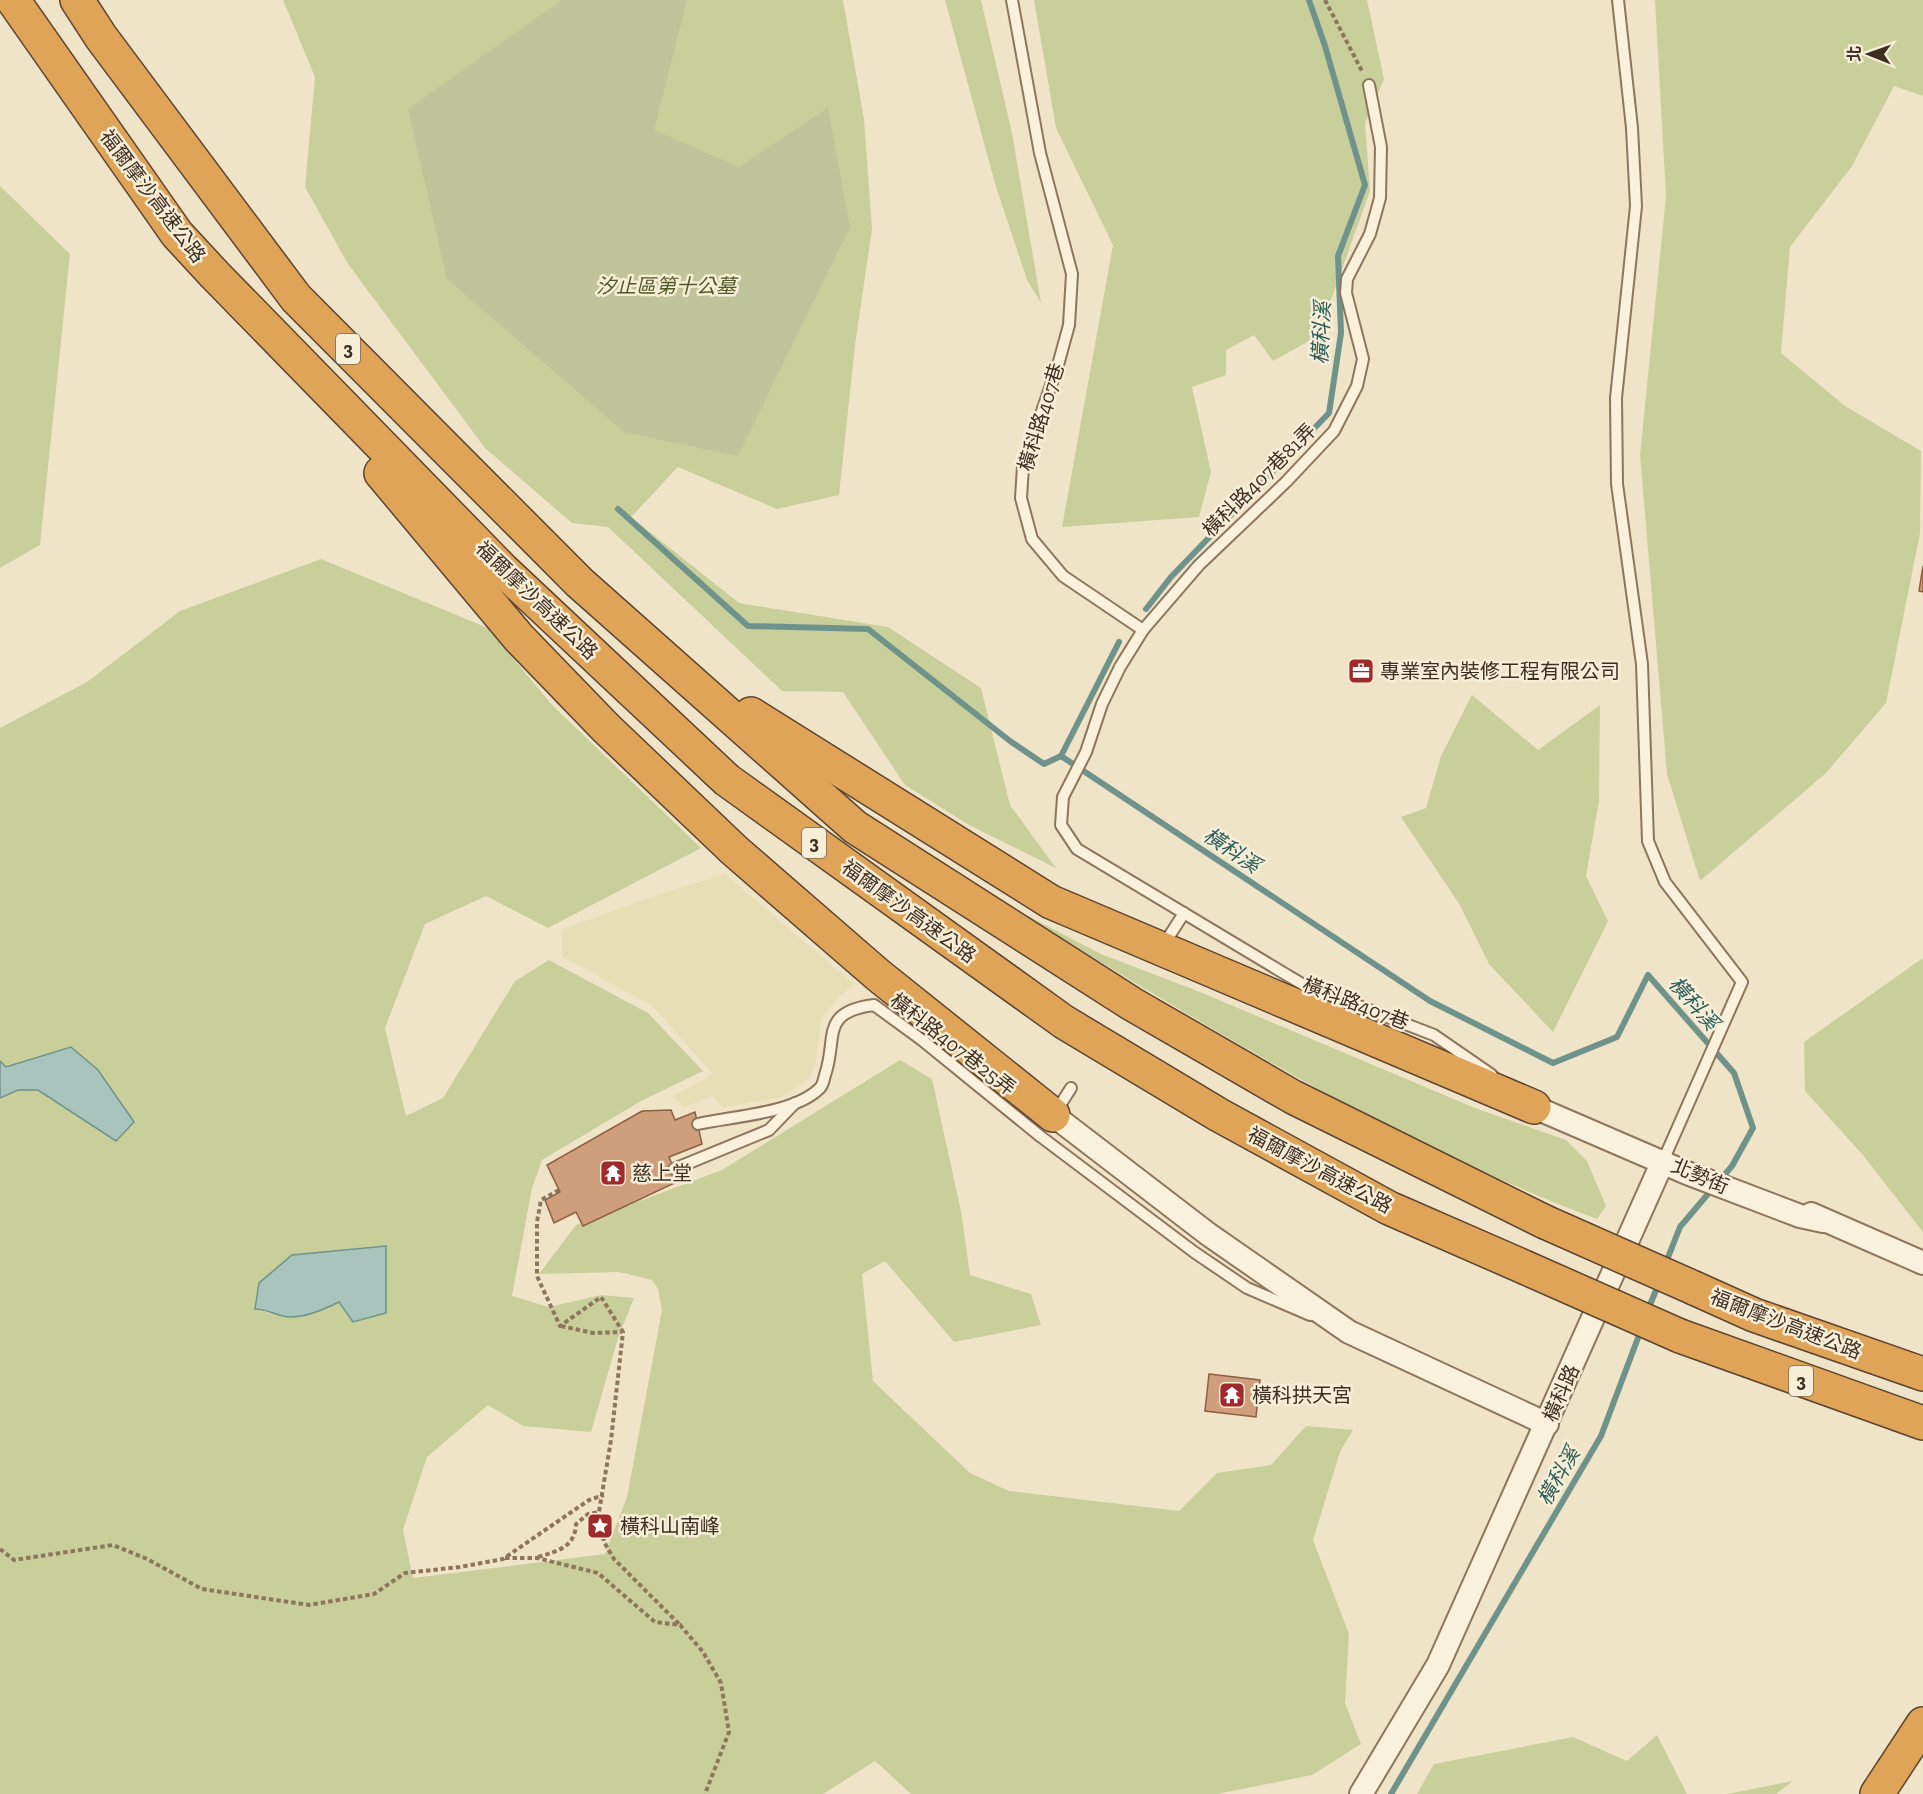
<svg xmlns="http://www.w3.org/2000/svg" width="1923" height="1794" font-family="'Zilla Slab','Noto Sans TC',serif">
	<rect width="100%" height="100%" fill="#f0e4c8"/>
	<path fill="#e6deb5" d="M725,874L854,984L838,998L821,1019L816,1062L809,1079L779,1098L723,1107L712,1096L684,1107L673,1096L713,1074L651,1005L563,957L561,930L645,899Z"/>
	<g fill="#c9cf9b" fill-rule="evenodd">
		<path d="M283,0H843L864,119L872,229L855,345L839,495L777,509L678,467L631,517L739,603L888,627L981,688L1010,805L1056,868L969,825L905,785L843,692L782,691L608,527L572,523L485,448L348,264L305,187L315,77Z"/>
		<path d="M945,0H981L1012,133L1041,303L1027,280L996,187Z"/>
		<path d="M1034,0H1367L1384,79L1365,123L1370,191L1318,336L1273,361L1254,335L1226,350V375L1192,387L1211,472L1199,517L1062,527L1113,245L1056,128Z"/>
		<path d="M1655,0H1923V96L1894,86L1852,166L1790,247L1781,353L1845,406L1921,451L1920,533L1886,703L1826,773L1700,881L1667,774L1640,455L1666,196Z"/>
		<path d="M0,186L70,254L40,545L0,568Z"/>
		<path d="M321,559L488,628L552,705L701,848L548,928L486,896L425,924L385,1028L406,1116L443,1098L515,981L549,960L648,1013L703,1071L641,1101L542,1160L532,1188L512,1296L549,1307L601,1295L634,1298L618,1338L591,1432L523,1426L488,1405L427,1457L403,1530L413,1578L605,1554L627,1497L662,1310L658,1289L652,1280L619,1272L539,1274L576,1225L722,1170L900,1060L932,1079L961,1211L970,1275L1031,1294L1041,1325L954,1342L885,1261L862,1274L873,1381L970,1473L1009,1491L1179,1511L1217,1473L1271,1465L1306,1426L1353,1430L1340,1452L1313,1540L1349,1634L1345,1703L1361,1744L1312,1775L1217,1794H911L875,1761L823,1794H0V1098L18,1090H38L116,1141L71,1047L6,1067L0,1061V728L87,682L180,611ZM386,1247L339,1302L322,1310L286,1317L255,1309Z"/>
		<path d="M1472,695L1538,750L1600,705L1599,801L1586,876L1608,921L1553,1032L1489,964L1460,905L1401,817L1426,808L1441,756Z"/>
		<path d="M1007,905L1101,954L1200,992L1475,1108L1566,1140L1587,1161L1606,1206L1597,1219C1387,1140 1198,1021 1007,905Z"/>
		<path d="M1923,958V1232L1862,1154L1805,1091L1804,1042Z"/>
		<path d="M1657,1735L1687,1794H1417L1434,1764L1573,1737L1627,1761Z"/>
		<path d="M1793,1781L1776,1794H1727Z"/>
	</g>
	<path fill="#bfc49a" d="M562,0H687L654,130L739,167L828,108L850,227L738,456L624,432L447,279L408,109Z"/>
	<g fill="#a9c4bc" stroke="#6f938a" stroke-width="1.5">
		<path d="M71,1047L98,1070L134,1122L116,1141L38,1090H18L0,1098V1061L6,1067Z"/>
		<path d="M386,1246V1313L353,1322L339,1302C325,1309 299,1320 283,1316C273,1314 266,1309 255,1309L259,1283L292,1255Z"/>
	</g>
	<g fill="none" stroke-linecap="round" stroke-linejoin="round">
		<g stroke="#6f938a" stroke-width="6">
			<path d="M618,509L748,626L868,629L1010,741L1044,764L1061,756"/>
			<path d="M1146,609L1171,577L1329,413L1341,333L1338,256L1365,185L1325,46L1309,0"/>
			<path d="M1119,642L1061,756L1430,1001L1553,1063L1617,1037L1648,975L1734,1073L1753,1128L1732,1166L1720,1180"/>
			<path d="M1665,1265L1680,1227L1713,1188"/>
			<path d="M1647,1312L1659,1283"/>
			<path d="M1391,1794L1601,1436L1641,1330"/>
		</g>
	</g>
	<g fill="#cf9f7d" stroke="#8d5f41" stroke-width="1.5">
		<path d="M1923,566V592L1919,591Z"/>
		<path d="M671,1110L675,1120L695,1112L702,1144L669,1157L679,1181L583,1226L576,1212L554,1223L545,1200L560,1192L547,1165L642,1111Z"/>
		<path d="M1209,1374L1260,1380L1256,1417L1205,1411Z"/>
	</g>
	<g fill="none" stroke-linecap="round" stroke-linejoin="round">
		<defs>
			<g id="service">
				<path d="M1012,0L1040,153L1072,274L1069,325L1058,365L1023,466L1021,498L1032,539L1063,576L1143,630"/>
				<path d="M1618,0L1632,128L1636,206L1616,398L1617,484L1642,664L1648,841L1665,882L1742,982L1663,1161"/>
				<path d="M1369,85L1381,147L1380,198L1370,234L1347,279L1346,293L1363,359L1357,386L1334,431L1286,482L1199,565L1143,630L1120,667L1102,704L1086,752L1063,797L1061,825L1077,849L1302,984L1434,1035L1492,1075"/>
				<path d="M1168,938L1184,913"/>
				<path d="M1055,1113L1071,1088"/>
				<path d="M698,1124C732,1116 794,1114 820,1088C823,1085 824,1079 825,1075C838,1038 819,1012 874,1005L922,1040L1040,1136L1194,1252L1247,1288L1310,1315"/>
				<path d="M674,1169L769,1130L795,1103"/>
			</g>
			<g id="minor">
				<path d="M1534,1107L1687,1173L1800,1216L1823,1221"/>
				<path d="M1053,1115L1208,1234L1349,1332L1547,1424"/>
				<path d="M1811,1214L1923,1263"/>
				<path d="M1361,1794L1438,1665L1663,1161"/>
			</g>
			<g id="motorway">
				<path d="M13,0L177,234L214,274L503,570L727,780L1064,1022L1219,1115L1389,1208L1524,1267"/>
				<path d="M77,0L101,37L296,298L580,583L855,827L1132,1004L1293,1097L1545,1222"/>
				<path d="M381,473L519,638L606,728L734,850L878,975L1053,1115"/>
				<path d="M751,714L1051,902L1534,1107"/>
				<path d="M1694,1288L1754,1315L1923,1374"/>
				<path d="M1680,1336L1923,1423"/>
				<path d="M1877,1794L1923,1724"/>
			</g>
		</defs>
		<use href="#service" stroke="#8d765c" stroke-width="14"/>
		<use href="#minor" stroke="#8d765c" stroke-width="26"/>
		<use href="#motorway" stroke="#5b4430" stroke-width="36"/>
		<g stroke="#8d765c" stroke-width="4" stroke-dasharray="4.5 3" stroke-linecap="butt">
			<path d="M1325,0L1363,73"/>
			<path d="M559,1190L541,1200L537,1222V1276L560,1326L601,1297L623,1332L611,1440L599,1512L604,1542L614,1559L680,1625"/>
			<path d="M561,1326L593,1333L622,1332"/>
			<path d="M0,1549L14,1560L113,1545L147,1559L202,1589L309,1605L374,1594L405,1573L460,1567L503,1559L589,1500L604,1495"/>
			<path d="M538,1557C558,1551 575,1547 576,1524L588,1514L599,1512"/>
			<path d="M505,1558H537L598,1573L655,1622L680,1625L703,1652L721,1683L729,1732L705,1794"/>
		</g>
		<use href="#service" stroke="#faf1dc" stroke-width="10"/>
		<use href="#minor" stroke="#faf1dc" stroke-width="22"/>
		<use href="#motorway" stroke="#e0a458" stroke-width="33"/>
		<defs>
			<g id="motorway-bridge">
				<path d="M1545,1222L1694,1288"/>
				<path d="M1524,1267L1680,1336"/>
			</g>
		</defs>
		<use href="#motorway-bridge" stroke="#5b4430" stroke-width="36" stroke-linecap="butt"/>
		<use href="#motorway-bridge" stroke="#e0a458" stroke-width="33"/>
	</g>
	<defs>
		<symbol id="office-square" viewBox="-11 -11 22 22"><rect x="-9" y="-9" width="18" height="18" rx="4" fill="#9e2a2b" stroke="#f7eed8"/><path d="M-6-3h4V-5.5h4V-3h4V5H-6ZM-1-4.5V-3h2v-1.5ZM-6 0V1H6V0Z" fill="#fff"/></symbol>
		<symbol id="temple-square" viewBox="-11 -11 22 22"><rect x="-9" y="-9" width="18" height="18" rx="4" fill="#9e2a2b" stroke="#f7eed8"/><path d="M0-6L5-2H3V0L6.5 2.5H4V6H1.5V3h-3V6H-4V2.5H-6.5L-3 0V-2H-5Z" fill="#fff"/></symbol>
		<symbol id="sight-square" viewBox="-11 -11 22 22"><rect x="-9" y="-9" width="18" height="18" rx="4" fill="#9e2a2b" stroke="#f7eed8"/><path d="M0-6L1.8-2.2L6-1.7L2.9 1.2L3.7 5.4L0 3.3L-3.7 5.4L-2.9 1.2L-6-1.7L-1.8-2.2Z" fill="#fff"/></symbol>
	</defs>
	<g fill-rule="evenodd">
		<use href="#office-square" x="1346" y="656" width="30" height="30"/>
		<use href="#temple-square" x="598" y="1158" width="30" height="30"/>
		<use href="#temple-square" x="1217" y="1380" width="30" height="30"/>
		<use href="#sight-square" x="585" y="1511" width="30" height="30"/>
	</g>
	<g text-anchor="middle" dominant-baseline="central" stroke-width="5" stroke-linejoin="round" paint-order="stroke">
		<g fill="#f7eed8" stroke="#756857" stroke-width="1.5">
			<rect x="336" y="334" width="24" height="30" rx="4.5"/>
			<rect x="802" y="828" width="24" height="30" rx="4.5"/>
			<rect x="1789" y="1366" width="24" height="30" rx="4.5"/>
		</g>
		<g font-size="18" font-weight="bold" fill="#3d2e20">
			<text x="348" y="349">3</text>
			<text x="814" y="843">3</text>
			<text x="1801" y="1381">3</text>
		</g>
		<g font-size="20" fill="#3d2e20" stroke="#f7eed8">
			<text transform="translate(153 196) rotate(53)">福爾摩沙高速公路</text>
			<text transform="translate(1041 417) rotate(-73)">橫科路407巷</text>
			<text transform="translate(1259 480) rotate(-45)">橫科路407巷81弄</text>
			<text transform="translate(537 600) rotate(44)">福爾摩沙高速公路</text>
			<text transform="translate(909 911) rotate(36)">福爾摩沙高速公路</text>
			<text transform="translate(1356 1003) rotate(21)">橫科路407巷</text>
			<text transform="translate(953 1044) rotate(38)">橫科路407巷25弄</text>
			<text transform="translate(1320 1170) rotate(28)">福爾摩沙高速公路</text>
			<text transform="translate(1700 1176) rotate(23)">北勢街</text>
			<text transform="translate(1786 1324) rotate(21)">福爾摩沙高速公路</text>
			<text transform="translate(1561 1393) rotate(-66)">橫科路</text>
		</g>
		<g font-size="20" font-style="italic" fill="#4d5a26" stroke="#f7eed8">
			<text x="666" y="286">汐止區第十公墓</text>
		</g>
		<g font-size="20" fill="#3d2e20" stroke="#f7eed8" text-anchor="start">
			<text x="1380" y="671">專業室內裝修工程有限公司</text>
			<text x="632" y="1173">慈上堂</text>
			<text x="1252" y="1395">橫科拱天宮</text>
			<text x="620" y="1526">橫科山南峰</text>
		</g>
		<g font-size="21" font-style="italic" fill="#2f5d5a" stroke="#f7eed8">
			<text transform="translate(1321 333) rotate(-87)">橫科溪</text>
			<text transform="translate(1232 850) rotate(34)">橫科溪</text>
			<text transform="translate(1694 1003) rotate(49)">橫科溪</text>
			<text transform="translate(1558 1476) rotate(-60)">橫科溪</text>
		</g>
	</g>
	<g transform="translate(1869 54) rotate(271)" stroke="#f7eed8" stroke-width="4.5" paint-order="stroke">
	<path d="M0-4.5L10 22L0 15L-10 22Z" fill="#3d2e20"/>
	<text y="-9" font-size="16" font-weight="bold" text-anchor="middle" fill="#3d2e20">北</text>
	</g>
</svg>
